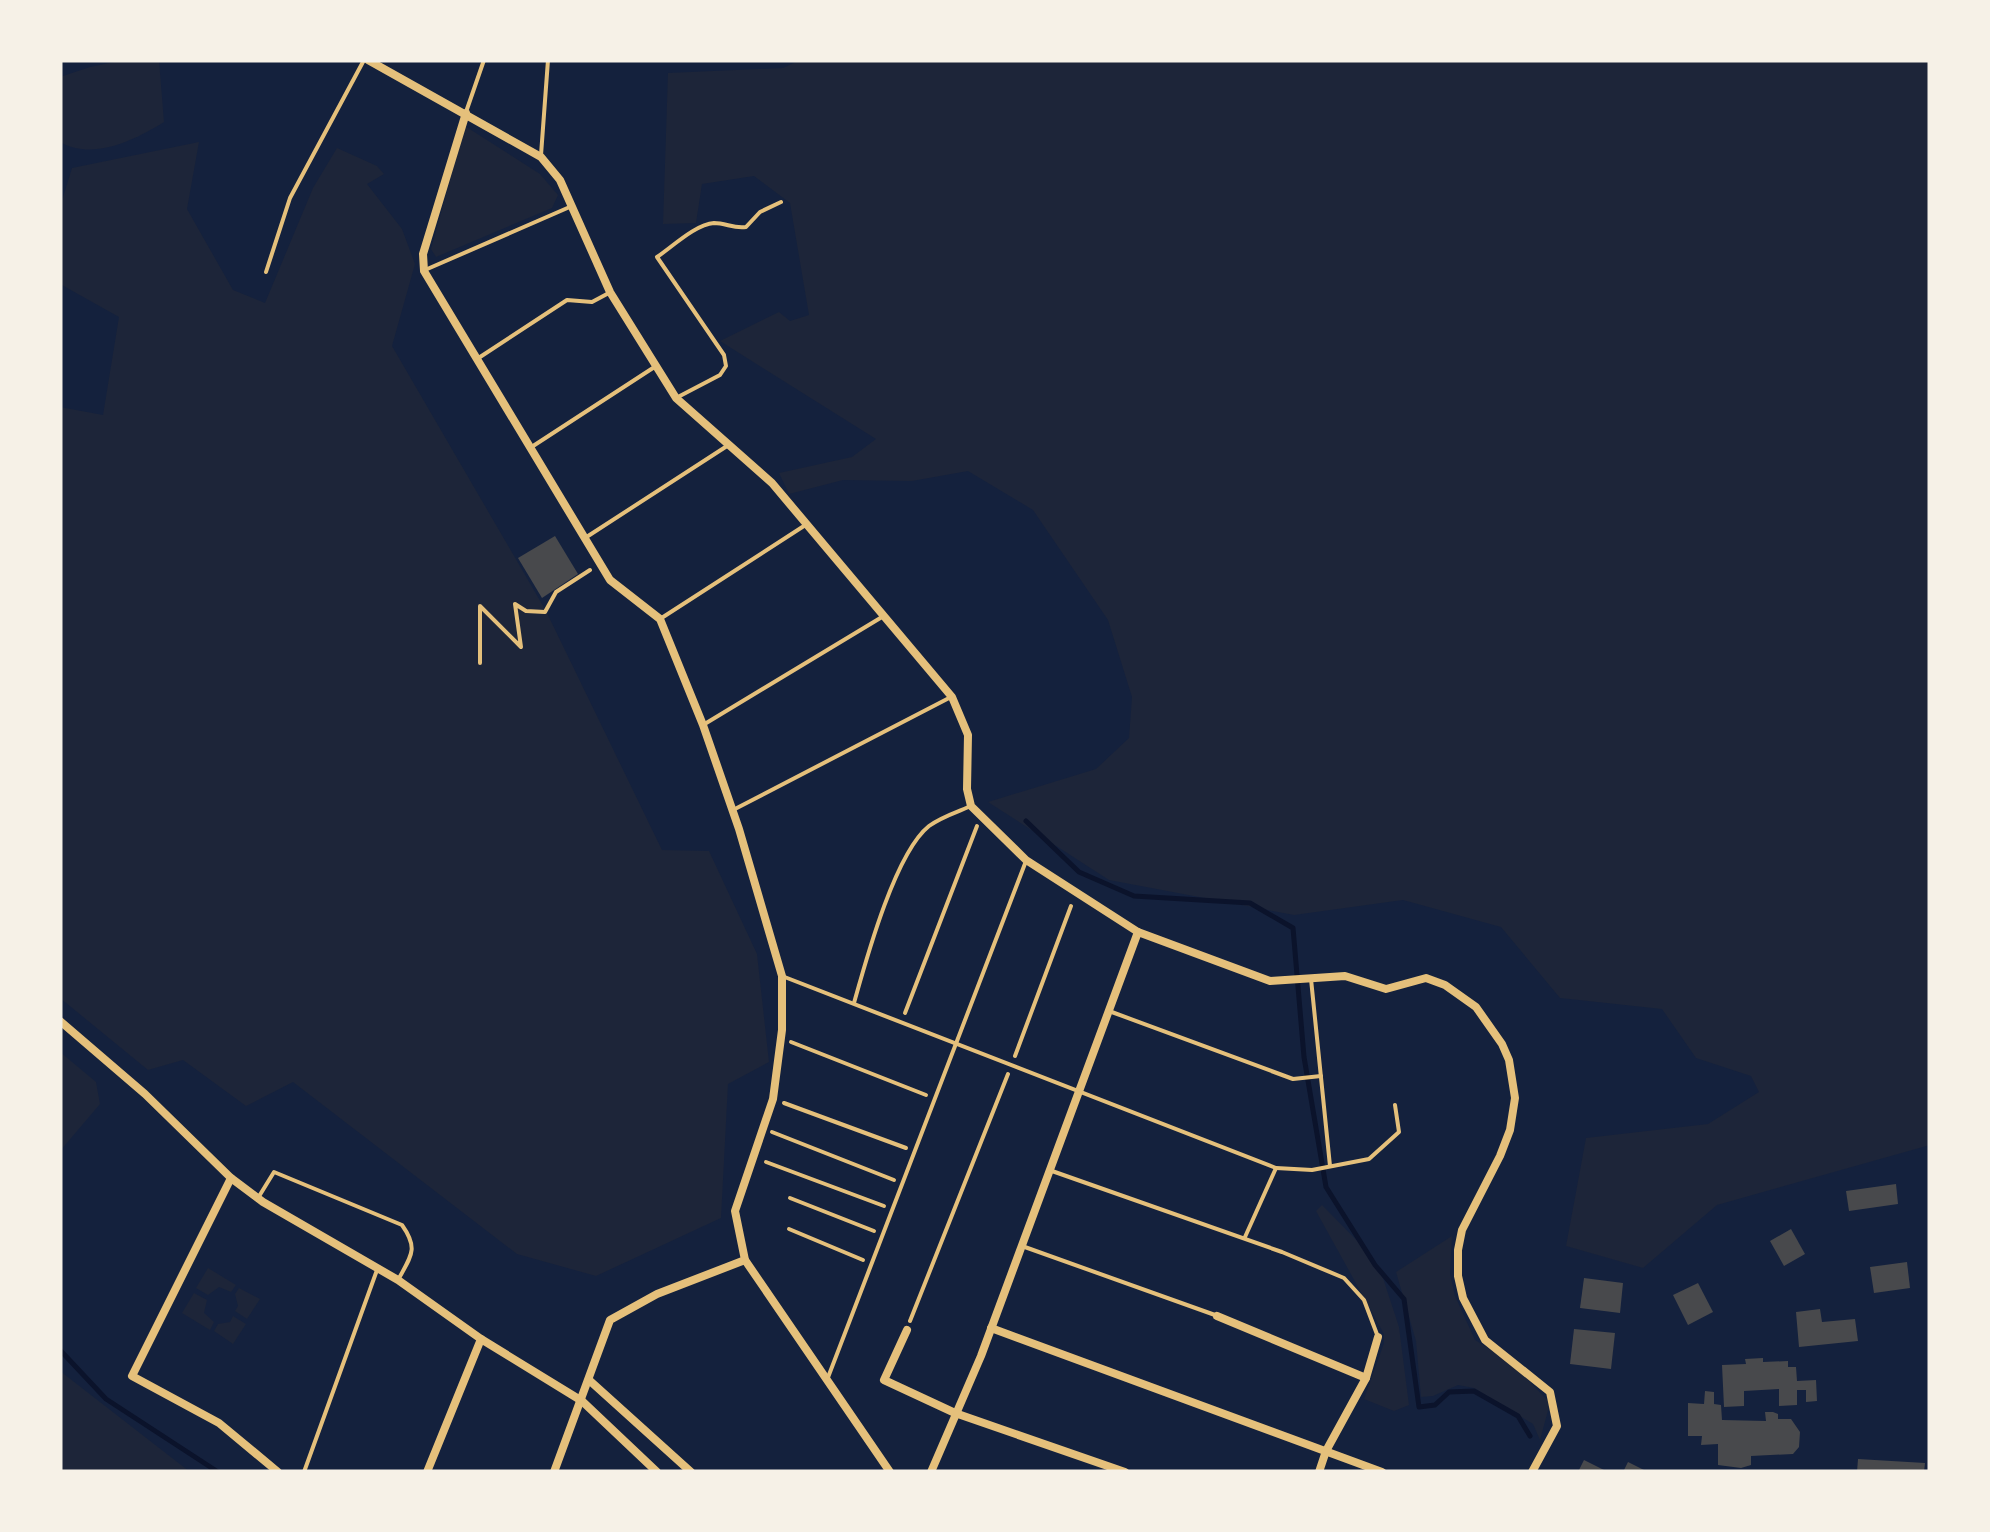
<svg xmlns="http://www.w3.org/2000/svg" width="1990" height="1532" font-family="Barlow,sans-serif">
	<rect width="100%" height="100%" fill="#14213d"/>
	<g fill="#1d2539">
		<path d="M124,60H159L164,122C135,140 93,161 60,142V77L90,67Z"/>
		<path d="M800,60H1930V1145L1717,1205L1643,1268L1566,1246L1586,1138L1708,1124L1759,1092L1751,1076L1696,1058L1662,1009L1560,998L1501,927L1403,900L1294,915L1109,880L988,802L1096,769L1129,738L1132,697L1108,620L1033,510L968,471L912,481L843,480L789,494L779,473L852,457L876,439L720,341L779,312L790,321L809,315L790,203L754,176L702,184L696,223L663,224L668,73L783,68Z"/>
		<path d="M465,126L540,174L558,195L552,208L436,257L431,249Z"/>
		<path d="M199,142L187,209L233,290L265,303L313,188L337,148L377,166L384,174L367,184L402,229L415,264L392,346L546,611L662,850L709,851L757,954L769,1062L728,1084L721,1218L596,1276L517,1254L293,1082L246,1106L183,1060L148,1070L60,998V407L103,415L119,317L60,284V207L72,168Z"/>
		<path d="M60,1052L96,1082L100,1104L60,1151Z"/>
		<path d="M1322,1205L1369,1253L1383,1278L1399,1327L1409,1405L1394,1411L1364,1399L1384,1343V1334L1316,1211Z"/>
		<path d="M1452,1236L1450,1274L1455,1296L1475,1340L1512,1363L1550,1403L1540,1440L1533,1424L1474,1388L1458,1385L1433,1396L1421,1397L1416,1341L1396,1272Z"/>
		<path d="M208,1268L236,1285L231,1292L219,1287L208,1295L196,1288Z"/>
		<path d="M239,1288L260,1299L247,1319L235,1311L238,1306L235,1294Z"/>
		<path d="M194,1293L207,1300L204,1313L214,1322L210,1330L182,1313Z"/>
		<path d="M233,1316L246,1324L233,1344L214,1331L218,1324L230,1322Z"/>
		<path d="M60,1371L190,1472H60Z"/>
	</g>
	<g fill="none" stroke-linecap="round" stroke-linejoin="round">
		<g stroke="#0b132b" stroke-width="5">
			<path d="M1026,821L1079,872L1134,896L1250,903L1293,928L1304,1057L1326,1187L1375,1265L1404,1299L1419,1407L1435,1405L1449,1392L1474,1391L1518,1416L1530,1436"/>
			<path d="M60,1350L106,1399L218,1472"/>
		</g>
	</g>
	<g fill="#48494c">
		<path d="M555,536L578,574L542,598L518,558Z"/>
		<path d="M1896,1184L1898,1204L1849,1211L1846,1191Z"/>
		<path d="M1791,1229L1805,1254L1784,1266L1770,1241Z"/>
		<path d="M1907,1262L1910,1288L1874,1293L1870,1267Z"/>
		<path d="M1584,1278L1623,1283L1620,1313L1580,1308Z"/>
		<path d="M1698,1283L1713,1312L1688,1325L1673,1295Z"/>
		<path d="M1820,1309L1822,1322L1855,1319L1858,1341L1799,1347L1796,1312Z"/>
		<path d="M1574,1329L1615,1333L1611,1369L1570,1364Z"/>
		<path d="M1763,1358V1362L1788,1361V1367H1796L1797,1381L1816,1380L1817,1401L1806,1402V1390H1797V1405L1779,1406V1389L1744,1391V1406L1724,1407L1722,1365L1746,1364L1745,1359Z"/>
		<path d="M1705,1391L1714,1392V1404L1721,1405L1722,1420L1766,1421L1765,1412H1773L1778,1414V1419H1791L1800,1432L1799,1447L1793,1454L1751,1456V1465L1741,1468L1718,1465V1444L1701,1445L1702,1436H1688V1403L1704,1404Z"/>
		<path d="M1858,1459L1925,1463L1924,1472H1857Z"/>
		<path d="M1584,1460L1608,1472H1578Z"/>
		<path d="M1628,1462L1648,1472H1623Z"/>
	</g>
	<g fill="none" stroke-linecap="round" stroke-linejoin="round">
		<g stroke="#e5c07b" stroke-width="4">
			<path d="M480,663V606L521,647L515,604L526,611L545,612L556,592L590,570"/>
			<path d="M905,1013L977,826"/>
			<path d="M791,1042L926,1095"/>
			<path d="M1015,1056L1071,906"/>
			<path d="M784,1103L906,1148"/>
			<path d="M772,1132L894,1180"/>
			<path d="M766,1162L884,1206"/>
			<path d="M790,1198L874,1231"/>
			<path d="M789,1229L863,1260"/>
			<path d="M910,1321L1008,1074"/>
		</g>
		<g stroke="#e5c07b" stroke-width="4">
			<path d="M466,112L484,60"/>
			<path d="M541,155L548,60"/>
			<path d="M425,270L572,206"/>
			<path d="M266,272L290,198L364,60"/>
			<path d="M477,359L567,300L592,302L607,294"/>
			<path d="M676,398L720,375L726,366L724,355L657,257C672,247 696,224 714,223C726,223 734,229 746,227L760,212L781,202"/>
			<path d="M530,448L656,366"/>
			<path d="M585,538L727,446"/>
			<path d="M660,619L807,524"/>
			<path d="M703,725L882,617"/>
			<path d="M733,810L951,697"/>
			<path d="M782,976L1276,1168L1312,1170L1369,1159L1399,1132L1395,1105"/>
			<path d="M1311,979L1330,1166"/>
			<path d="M854,1003C866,960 895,853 929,826C941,817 957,812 971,806"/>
			<path d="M1109,1011L1293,1079L1321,1076"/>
			<path d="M1052,1171L1282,1252L1344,1278L1364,1300L1378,1337"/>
			<path d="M258,1198L274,1172L402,1225C419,1249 411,1256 398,1280"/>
			<path d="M1245,1237L1276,1168"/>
			<path d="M1022,1246L1215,1315"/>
			<path d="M827,1380L1026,861"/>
			<path d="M304,1472L377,1270"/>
		</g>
		<g stroke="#e5c07b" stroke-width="8">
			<path d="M368,60L541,157L560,180L610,292L676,398L772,483L952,697L968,735L967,789L971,806L1026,860L1138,932L1270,981L1345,976L1386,989L1426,978L1445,985L1476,1007L1502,1044L1509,1060L1515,1098L1510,1130L1500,1156L1462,1230L1458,1250V1276L1463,1298L1485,1340L1550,1392L1557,1426L1532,1472"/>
			<path d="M466,113L423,254L424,271L610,580L660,619L703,725L739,829L782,976V1030L773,1099L735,1211L745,1260L890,1472"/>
			<path d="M60,1021L145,1094L231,1178L263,1202L398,1280L481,1339L582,1401L657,1472"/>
			<path d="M231,1178L132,1376L219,1423L278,1472"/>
			<path d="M1217,1316L1366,1378"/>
			<path d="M991,1328L1382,1472"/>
			<path d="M907,1330L884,1380L955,1413L1125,1472"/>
			<path d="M589,1380L691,1472"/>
			<path d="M427,1472L481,1339"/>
			<path d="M554,1472L610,1320L657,1294L745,1260"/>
			<path d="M931,1472L981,1356L1138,932"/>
			<path d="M1319,1472L1326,1451L1366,1378L1378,1337"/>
		</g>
	</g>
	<rect width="1990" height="1532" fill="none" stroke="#f6f1e7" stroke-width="125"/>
</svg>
